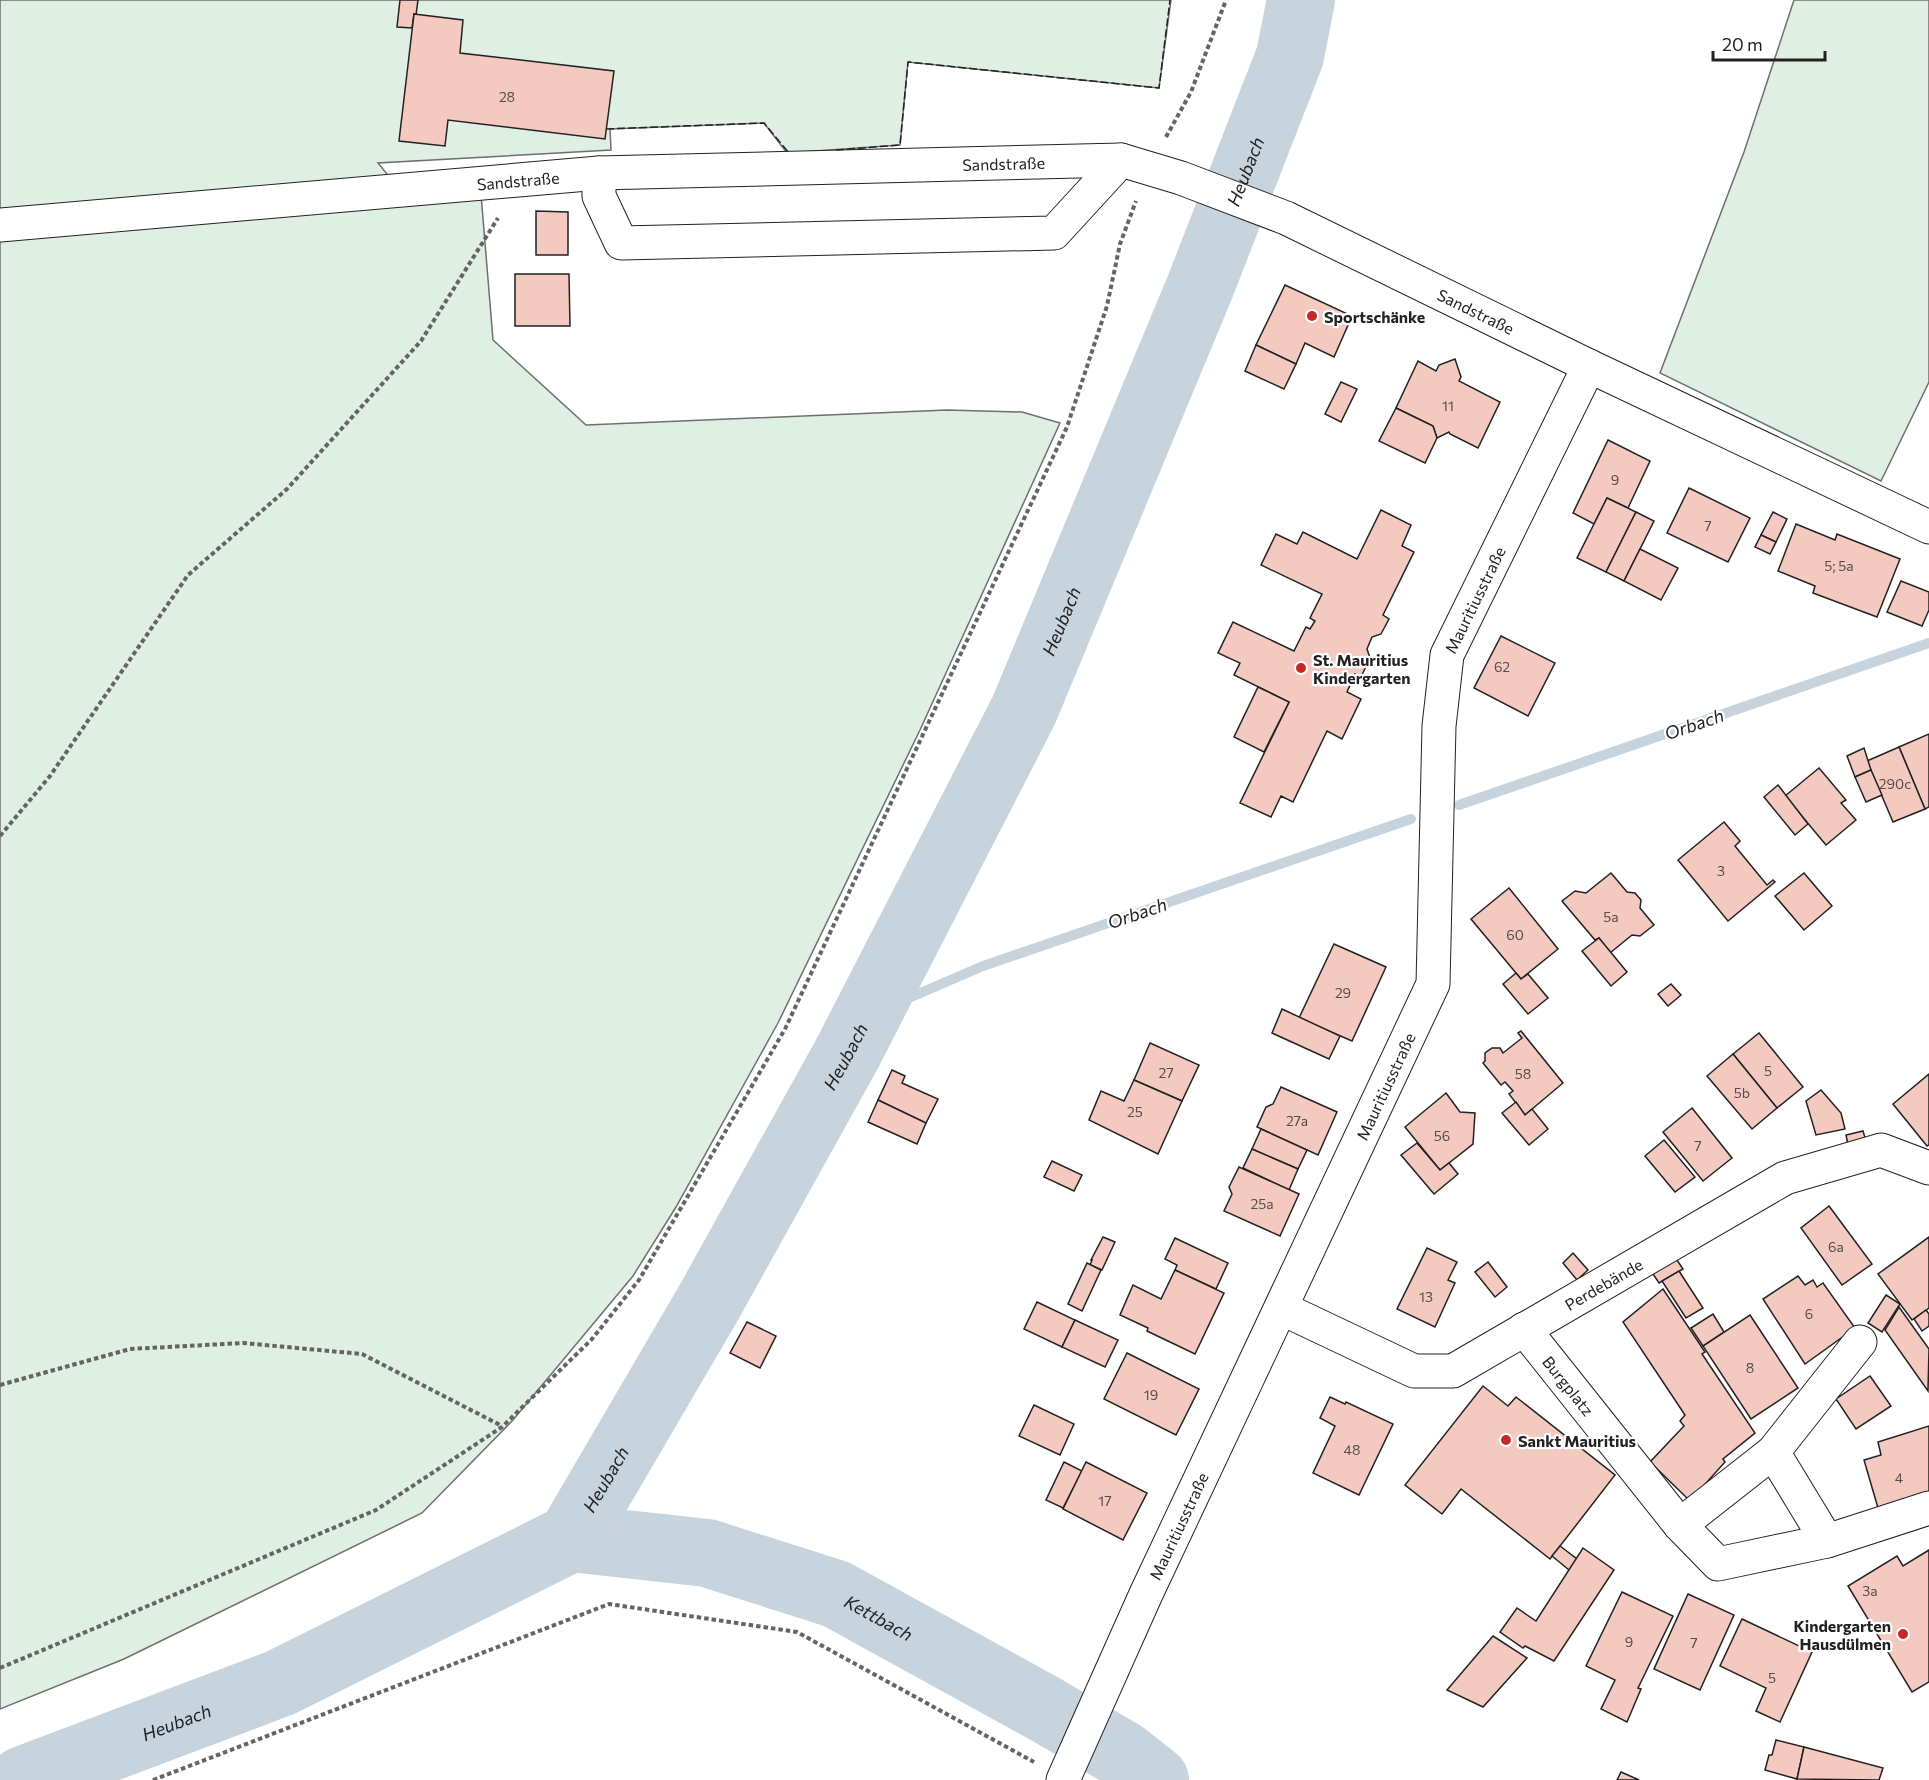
<svg xmlns="http://www.w3.org/2000/svg" width="1929" height="1780" font-family="Commissioner,sans-serif">
	<rect width="100%" height="100%" fill="#fff"/>
	<g fill="#e0efe3" stroke="#6f6f6f" stroke-width="1.5">
		<path d="M0,0H1171L1159,88L908,62L900,145L787,153L764,123L610,129L611,150L378,163L399,189L480,182L493,340L586,425L947,410L1022,412L1060,423L920,730L778,1023L676,1207L633,1276L513,1420L422,1513L124,1659L0,1709Z"/>
		<path d="M1794,0H1929V382L1881,481L1660,373L1744,152Z"/>
	</g>
	<g fill="none" stroke-linecap="round" stroke-linejoin="round">
		<g stroke="#c7d3dd" stroke-width="10">
			<path d="M1459,805L1929,643"/>
			<path d="M867,1016L983,966L1411,819"/>
		</g>
		<g stroke="#c7d3dd" stroke-width="68">
			<path id="s1" d="M571,1538L707,1553L836,1594L1045,1709L1122,1754L1155,1780"/>
			<path id="s2" d="M23,1780L280,1683L571,1538L708,1304L847,1054L1024,710L1200,287L1290,56L1301,0"/>
		</g>
	</g>
	<g fill="#f3c9c0" stroke="#222" stroke-width="1.5">
		<path d="M400,0H418L416,15L414,14L412,28L397,27Z"/>
		<path d="M414,14L463,20L460,53L614,71L605,139L448,120L445,146L399,141Z"/>
		<path d="M536,211L568,212V255H536Z"/>
		<path d="M515,274H569L570,326H515Z"/>
		<path d="M1285,285L1352,316L1334,357L1305,343L1296,364L1256,345Z"/>
		<path d="M1256,345L1296,364L1284,389L1245,371Z"/>
		<path d="M1455,359L1461,377L1459,381L1500,402L1478,448L1450,434L1449,432L1437,438L1433,426L1396,408L1418,361L1436,371L1439,365Z"/>
		<path d="M1341,382L1357,389L1341,422L1325,414Z"/>
		<path d="M1396,408L1433,426L1437,438L1425,463L1379,441Z"/>
		<path d="M1608,440L1650,461L1628,508L1607,498L1594,524L1573,513Z"/>
		<path d="M1689,488L1750,518L1728,562L1667,533Z"/>
		<path d="M1607,498L1636,512L1606,572L1577,558Z"/>
		<path d="M1381,510L1411,525L1402,546L1414,552L1383,615L1389,619L1381,634L1372,637L1367,649L1370,658L1361,677L1355,674L1347,692L1361,699L1342,739L1327,731L1293,802L1281,796L1271,817L1240,803L1289,702L1234,675L1240,663L1218,653L1233,622L1294,651L1306,627L1310,629L1315,621L1310,618L1322,594L1261,565L1276,534L1297,544L1303,532L1357,559Z"/>
		<path d="M1636,512L1654,521L1624,581L1606,572Z"/>
		<path d="M1773,512L1787,519L1776,542L1761,535Z"/>
		<path d="M1796,524L1835,540L1837,534L1900,559L1877,617L1813,593L1815,586L1778,571Z"/>
		<path d="M1761,535L1776,542L1770,554L1755,547Z"/>
		<path d="M1640,549L1678,568L1661,600L1624,581Z"/>
		<path d="M1901,581L1929,592V610L1922,626L1887,612Z"/>
		<path d="M1501,636L1555,663L1528,716L1474,688Z"/>
		<path d="M1258,687L1289,702L1264,752L1234,737Z"/>
		<path d="M1929,734V807L1925,809L1899,747Z"/>
		<path d="M1899,747L1925,809L1893,822L1867,761Z"/>
		<path d="M1864,748L1871,770L1855,777L1847,756Z"/>
		<path d="M1819,768L1846,800L1841,803L1856,820L1826,845L1785,796Z"/>
		<path d="M1871,770L1882,795L1866,802L1855,777Z"/>
		<path d="M1778,785L1808,824L1795,835L1764,797Z"/>
		<path d="M1724,822L1740,841L1735,846L1767,885L1773,880L1775,882L1728,921L1678,860Z"/>
		<path d="M1611,873L1627,892L1635,893L1641,900L1640,908L1654,925L1640,936L1632,935L1610,953L1599,938L1595,940L1562,901L1575,891L1586,893Z"/>
		<path d="M1804,873L1832,906L1804,930L1775,896Z"/>
		<path d="M1509,888L1558,949L1521,979L1471,919Z"/>
		<path d="M1599,938L1627,972L1611,986L1582,951Z"/>
		<path d="M1334,944L1386,967L1352,1041L1299,1018Z"/>
		<path d="M1516,973L1521,979L1528,974L1548,998L1528,1014L1503,984Z"/>
		<path d="M1671,984L1681,995L1668,1006L1658,994Z"/>
		<path d="M1282,1009L1340,1036L1329,1059L1272,1033Z"/>
		<path d="M1521,1031L1563,1083L1525,1115L1509,1094L1513,1091L1505,1082L1501,1085L1483,1063L1485,1061V1053L1492,1048H1500L1503,1053L1522,1038L1518,1033Z"/>
		<path d="M1759,1033L1803,1087L1777,1108L1733,1054Z"/>
		<path d="M1150,1043L1199,1065L1182,1101L1134,1080Z"/>
		<path d="M1733,1054L1777,1108L1752,1129L1707,1076Z"/>
		<path d="M892,1070L905,1076L902,1083L938,1099L926,1123L878,1100Z"/>
		<path d="M1929,1074V1145L1927,1146L1893,1104Z"/>
		<path d="M1134,1080L1182,1101L1158,1154L1089,1120L1101,1091L1124,1101Z"/>
		<path d="M1281,1087L1337,1112L1318,1155L1257,1127L1266,1107L1273,1104Z"/>
		<path d="M1821,1090L1841,1113L1845,1129L1816,1135L1806,1101Z"/>
		<path d="M1446,1093L1460,1112L1475,1113L1473,1144L1440,1170L1405,1127Z"/>
		<path d="M878,1100L926,1123L917,1144L868,1122Z"/>
		<path d="M1516,1102L1525,1115L1532,1109L1548,1129L1529,1145L1502,1113Z"/>
		<path d="M1692,1108L1732,1158L1703,1181L1663,1132Z"/>
		<path d="M1261,1129L1307,1150L1298,1169L1252,1149Z"/>
		<path d="M1863,1131L1866,1141L1848,1145L1846,1135Z"/>
		<path d="M1664,1140L1695,1177L1675,1192L1645,1156Z"/>
		<path d="M1417,1143L1440,1170L1449,1163L1458,1174L1434,1194L1401,1155Z"/>
		<path d="M1252,1149L1298,1169L1289,1190L1243,1168Z"/>
		<path d="M1052,1161L1082,1175L1074,1191L1044,1177Z"/>
		<path d="M1239,1167L1299,1194L1280,1236L1224,1211L1232,1194L1229,1187Z"/>
		<path d="M1829,1206L1872,1264L1842,1285L1801,1228Z"/>
		<path d="M1103,1237L1115,1242L1102,1270L1090,1265L1092,1260H1091Z"/>
		<path d="M1929,1237V1308L1912,1320L1878,1274Z"/>
		<path d="M1175,1238L1228,1263L1216,1289L1175,1270L1177,1265L1165,1259Z"/>
		<path d="M1427,1248L1457,1262L1448,1280L1455,1283L1435,1327L1397,1309Z"/>
		<path d="M1573,1253L1588,1270L1577,1280L1563,1263Z"/>
		<path d="M1675,1257L1683,1269L1659,1283L1651,1271Z"/>
		<path d="M1488,1262L1507,1287L1495,1297L1475,1272Z"/>
		<path d="M1087,1263L1101,1270L1082,1311L1068,1304Z"/>
		<path d="M1175,1270L1224,1293L1195,1354L1147,1331L1148,1328L1120,1315L1133,1285L1161,1299Z"/>
		<path d="M1679,1271L1703,1308L1686,1318L1662,1281Z"/>
		<path d="M1798,1276L1805,1285L1813,1280L1817,1287L1823,1283L1855,1328L1805,1364L1763,1299Z"/>
		<path d="M1663,1289L1705,1352L1702,1354L1755,1433L1723,1459L1725,1462L1690,1501L1650,1462L1684,1426L1680,1421L1685,1415L1623,1322Z"/>
		<path d="M1886,1295L1900,1304L1882,1332L1868,1323Z"/>
		<path d="M1037,1302L1075,1320L1062,1347L1024,1329Z"/>
		<path d="M1899,1307L1929,1349L1928,1391L1885,1330Z"/>
		<path d="M1926,1310L1929,1314V1326L1922,1331L1914,1319Z"/>
		<path d="M1713,1314L1724,1332L1703,1346L1691,1328Z"/>
		<path d="M1750,1315L1798,1388L1751,1419L1703,1346Z"/>
		<path d="M1075,1320L1118,1340L1105,1367L1062,1347Z"/>
		<path d="M747,1322L776,1336L760,1368L730,1353Z"/>
		<path d="M1127,1353L1199,1389L1176,1435L1104,1399Z"/>
		<path d="M1870,1376L1891,1406L1856,1429L1836,1399Z"/>
		<path d="M1483,1386L1508,1406L1516,1397L1615,1475L1550,1559L1461,1489L1442,1514L1405,1485Z"/>
		<path d="M1330,1397L1345,1404L1346,1402L1393,1424L1359,1495L1313,1473L1335,1426L1320,1418Z"/>
		<path d="M1034,1405L1074,1424L1060,1455L1019,1436Z"/>
		<path d="M1929,1426V1493L1878,1508L1864,1460L1881,1455L1878,1442Z"/>
		<path d="M1064,1462L1082,1471L1063,1508L1046,1500Z"/>
		<path d="M1086,1462L1147,1493L1123,1540L1063,1509Z"/>
		<path d="M1560,1546L1577,1559L1569,1570L1552,1556Z"/>
		<path d="M1583,1548L1614,1570L1554,1661L1525,1646L1523,1648L1500,1632L1517,1608L1536,1621Z"/>
		<path d="M1929,1550V1682L1912,1692L1848,1586L1897,1556L1903,1566Z"/>
		<path d="M1622,1592L1673,1616L1638,1688L1641,1689L1627,1722L1601,1709L1615,1680L1586,1666Z"/>
		<path d="M1688,1594L1734,1615L1700,1690L1654,1669Z"/>
		<path d="M1742,1619L1812,1652L1780,1722L1756,1711L1766,1688L1720,1666Z"/>
		<path d="M1493,1636L1527,1658L1483,1707L1447,1690Z"/>
		<path d="M1776,1740L1804,1747L1797,1779L1765,1770L1769,1755H1772Z"/>
		<path d="M1804,1747L1883,1768L1879,1780L1797,1779Z"/>
		<path d="M1621,1772L1639,1780H1617Z"/>
	</g>
	<g fill="none" stroke-linecap="round" stroke-linejoin="round">
		<defs>
			<g id="minor">
				<path d="M599,173V196L621,243L1054,233L1121,160"/>
				<path id="s3" d="M0,225L599,173L1121,160L1181,178L1286,218L1589,366L1929,527"/>
				<path id="s4" d="M1281,1308L1414,1371H1453L1785,1178L1881,1150L1929,1168"/>
				<path id="s5" d="M1524,1329L1680,1525L1718,1564L1827,1541L1929,1508"/>
				<path d="M1773,1452L1860,1342"/>
				<path d="M1680,1525L1773,1452L1827,1541"/>
				<path id="s6" d="M1063,1780L1146,1594L1433,984L1439,726L1447,655L1589,366"/>
			</g>
		</defs>
		<use href="#minor" stroke="#222" stroke-width="35"/>
		<g stroke="#646464" stroke-width="4" stroke-dasharray="4.5 3" stroke-linecap="butt">
			<path d="M1166,137L1191,92L1226,0"/>
			<path d="M0,836L50,776L188,575L287,489L421,341L498,218"/>
			<path d="M0,1385L130,1349L243,1343L362,1354L502,1426"/>
			<path d="M0,1668L376,1510L502,1427L592,1339L639,1280L785,1029L1067,427L1107,306L1120,244L1136,201"/>
			<path d="M153,1780L609,1604L797,1632L1034,1762"/>
		</g>
		<use href="#minor" stroke="#fff" stroke-width="33"/>
		<g stroke="#222" stroke-width="1.5" stroke-dasharray="8 3" stroke-linecap="butt">
			<path d="M606,129L764,123L789,153"/>
			<path d="M836,150L900,145L908,62L1159,88L1170,0"/>
		</g>
	</g>
	<g fill="#c62828" stroke="#fff" stroke-width="2">
		<circle cx="1312" cy="316" r="6"/>
		<circle cx="1301" cy="668" r="6"/>
		<circle cx="1506" cy="1440" r="6"/>
		<circle cx="1903" cy="1634" r="6"/>
	</g>
	<g text-anchor="middle" dominant-baseline="central" stroke-width="4.5" stroke-linejoin="round" paint-order="stroke">
		<g font-size="14" fill="#564c4a">
			<text x="507" y="96">28</text>
			<text x="1448" y="405">11</text>
			<text x="1615" y="479">9</text>
			<text x="1708" y="525">7</text>
			<text x="1839" y="565">5; 5a</text>
			<text x="1502" y="666">62</text>
			<text x="1895" y="783">290c</text>
			<text x="1721" y="870">3</text>
			<text x="1611" y="916">5a</text>
			<text x="1515" y="934">60</text>
			<text x="1343" y="992">29</text>
			<text x="1768" y="1070">5</text>
			<text x="1166" y="1072">27</text>
			<text x="1523" y="1073">58</text>
			<text x="1742" y="1092">5b</text>
			<text x="1135" y="1111">25</text>
			<text x="1297" y="1120">27a</text>
			<text x="1442" y="1135">56</text>
			<text x="1698" y="1145">7</text>
			<text x="1262" y="1203">25a</text>
			<text x="1836" y="1246">6a</text>
			<text x="1426" y="1296">13</text>
			<text x="1809" y="1313">6</text>
			<text x="1750" y="1367">8</text>
			<text x="1151" y="1394">19</text>
			<text x="1352" y="1449">48</text>
			<text x="1899" y="1477">4</text>
			<text x="1105" y="1500">17</text>
			<text x="1870" y="1590">3a</text>
			<text x="1629" y="1641">9</text>
			<text x="1694" y="1642">7</text>
			<text x="1772" y="1677">5</text>
		</g>
		<g font-size="16" fill="#222" stroke="#fff">
			<text stroke="none"><textPath href="#s3" startOffset="1006">Sandstraße</textPath></text>
			<text stroke="none"><textPath href="#s3" startOffset="520">Sandstraße</textPath></text>
			<text stroke="none"><textPath href="#s3" startOffset="1510">Sandstraße</textPath></text>
			<text stroke="none"><textPath href="#s6" startOffset="1269">Mauritiusstraße</textPath></text>
			<text stroke="none"><textPath href="#s6" startOffset="765">Mauritiusstraße</textPath></text>
			<text stroke="none"><textPath href="#s4" startOffset="360">Perdebände</textPath></text>
			<text stroke="none"><textPath href="#s5" startOffset="72">Burgplatz</textPath></text>
			<text stroke="none"><textPath href="#s6" startOffset="279">Mauritiusstraße</textPath></text>
		</g>
		<g font-size="16" font-weight="bold" fill="#222" stroke="#fff" text-anchor="start">
			<text x="1324" y="316">Sportschänke</text>
			<text x="1313" y="659">St. Mauritius<tspan x="1313" dy="18">Kindergarten</tspan></text>
			<text x="1518" y="1440">Sankt Mauritius</text>
			<text x="1891" y="1625" text-anchor="end">Kindergarten<tspan x="1891" dy="18">Hausdülmen</tspan></text>
		</g>
		<g font-size="18" font-style="italic" fill="#222" stroke="#fff">
			<text stroke="none"><textPath href="#s2" startOffset="2126">Heubach</textPath></text>
			<text stroke="none"><textPath href="#s2" startOffset="1640">Heubach</textPath></text>
			<text transform="translate(1694 724) rotate(-19)">Orbach</text>
			<text transform="translate(1137 913) rotate(-19)">Orbach</text>
			<text stroke="none"><textPath href="#s2" startOffset="1154">Heubach</textPath></text>
			<text stroke="none"><textPath href="#s2" startOffset="668">Heubach</textPath></text>
			<text stroke="none"><textPath href="#s1" startOffset="321">Kettbach</textPath></text>
			<text stroke="none"><textPath href="#s2" startOffset="164">Heubach</textPath></text>
		</g>
	</g>
	<path d="M1713 51v9h112v-9" fill="none" stroke="#222222" stroke-width="3"/>
	<text x="1722" y="51" font-size="18" fill="#222222" stroke="#ffffff" stroke-width="4.5" paint-order="stroke">20 m</text>
</svg>
